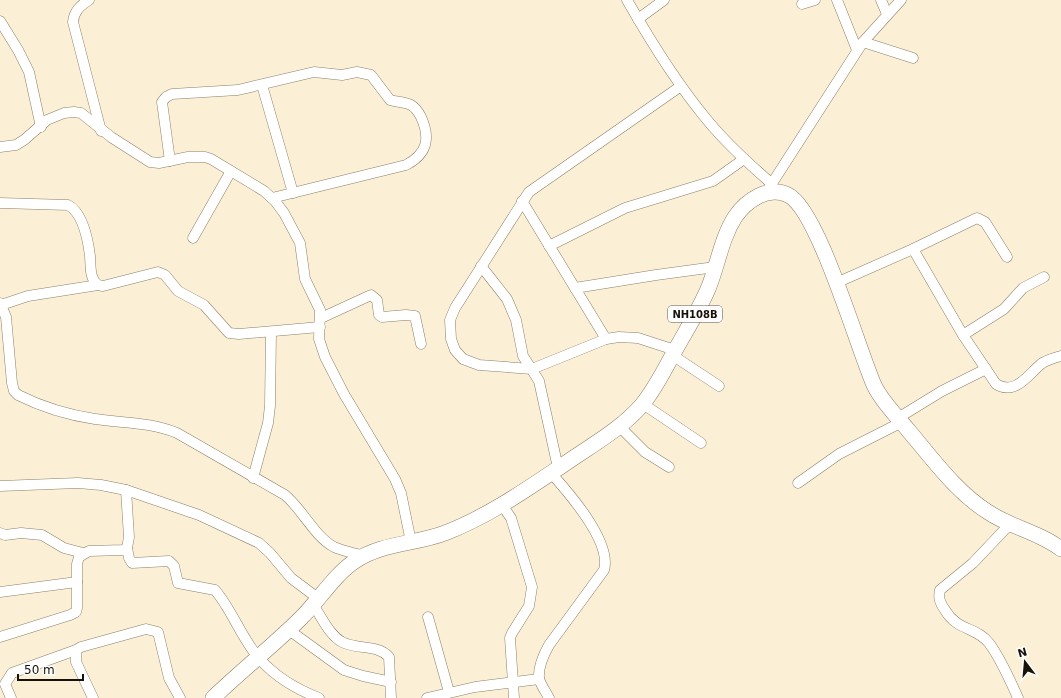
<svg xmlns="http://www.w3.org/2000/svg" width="1061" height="698" font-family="'DejaVu Sans',sans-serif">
	<rect width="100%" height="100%" fill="#fbefd5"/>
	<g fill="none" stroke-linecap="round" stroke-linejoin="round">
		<defs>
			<g id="minor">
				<path d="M89,0C80,6 74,11 73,22L101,131"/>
				<path d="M627,0C651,42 677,84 708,121C727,144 749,164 771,183"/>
				<path d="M837,0L857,50"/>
				<path d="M881,0L887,14"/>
				<path d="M802,4L815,0"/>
				<path d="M638,19L664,0"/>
				<path d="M0,21L18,50L29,72L41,127"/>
				<path d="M863,42L913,58"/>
				<path d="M262,85L293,193"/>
				<path d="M0,147L16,145L24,140L47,120L64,113L74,112L81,113L111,137L150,162L159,163L188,157H205L211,159L264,191L275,201L284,213L300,243L305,279L320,310L319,339L325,357L344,394L395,479L401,493L411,542"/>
				<path d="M170,161L162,102L166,97L172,94L238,90L314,72L342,75L357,72L371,75L390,100C397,102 405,102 411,105C416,108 419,113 421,117C431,139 427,154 406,165L272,198"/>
				<path d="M769,188L863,42L901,0"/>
				<path d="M522,201L606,339"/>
				<path d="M0,203L68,205C83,213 88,240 90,256C91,266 89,278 98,285L103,286L158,272L165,275L178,291L204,305L229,333L239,334L320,327"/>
				<path d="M193,238L231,171"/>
				<path d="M549,246L625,208L713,181L744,159"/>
				<path d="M913,249L963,335L996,384C1015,396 1028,375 1041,364C1046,360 1054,358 1061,356"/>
				<path d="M481,266L507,299L516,320L523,356L539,381L558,468"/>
				<path d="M836,283L913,249L977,218L985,222L1007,257"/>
				<path d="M575,288L656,275L715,267"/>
				<path d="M0,303L6,317L12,383L14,391L18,395C42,407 68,415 95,419C122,423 151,422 177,433L285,495C302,509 315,537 334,547C343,551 354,553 364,556"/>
				<path d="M1,305L28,296L98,285"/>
				<path d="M321,318L371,295L377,300L379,315L382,317L406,315L415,316L421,344"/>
				<path d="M963,335L1004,309L1023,288L1044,277"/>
				<path d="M675,350L638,338L619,337L606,339L532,369L479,365L463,359L455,350L451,339L450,320L455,308L529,192L681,86"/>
				<path d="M672,355L719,386"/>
				<path d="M643,404L701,443"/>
				<path d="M898,418L942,391L986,369"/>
				<path d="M619,426L645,452L669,467"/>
				<path d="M253,478L268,423L270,406L271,332"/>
				<path d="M798,483L839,454L902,422"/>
				<path d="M0,486L78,483L101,485L126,490L199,515L259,543L270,553L291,578L319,599"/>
				<path d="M502,505L511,518L532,587L529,606L512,633L510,638L514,698"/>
				<path d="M1009,525L973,563L940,590C938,598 940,603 945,610C957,631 977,627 989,643C1001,659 1010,680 1018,698"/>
				<path d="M0,533L5,535L21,533L42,535L64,548L83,553"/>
				<path d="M127,548L129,558L132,563L169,561L174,566L178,583L215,590C232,610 241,637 258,657C274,676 296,689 319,698"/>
				<path d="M0,592L77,582"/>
				<path d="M313,605C322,617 329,635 342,642C357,650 378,644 389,657L391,698"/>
				<path d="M428,617L449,692"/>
				<path d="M289,630L344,670L363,676L391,682"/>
				<path d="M0,637L70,615L76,612L77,608V564L79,557L89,551L123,550L127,548L129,537L126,490"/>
				<path d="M11,698L5,684L12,673L76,650"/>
				<path d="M93,698L76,662V650L81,647L146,629L158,632L169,678L180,698"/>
				<path d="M427,698L475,687L539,679"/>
				<path d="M549,698C546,692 540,684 539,678C538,667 544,654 549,645L604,570C612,542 569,493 551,473"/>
			</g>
			<path id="highway" d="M213,698C242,670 274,645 302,617C319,600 335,574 355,561C382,543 416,544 445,533C489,516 527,489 566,463C592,445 621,429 642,405C654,390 663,373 672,356C684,334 698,312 708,289C718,265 721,239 735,217C746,201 768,185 788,195C818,209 858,349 874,385C882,402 896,415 908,430C932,458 956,492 988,512C1012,528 1039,532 1061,549"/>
		</defs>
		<use href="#minor" stroke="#8b8069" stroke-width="11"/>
		<use href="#highway" stroke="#8b8069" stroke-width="16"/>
		<use href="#minor" stroke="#fff" stroke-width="10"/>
		<use href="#highway" stroke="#fff" stroke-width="15"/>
	</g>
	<g text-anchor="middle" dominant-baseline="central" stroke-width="4" stroke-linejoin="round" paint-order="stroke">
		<rect fill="#fdfdfd" stroke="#5b5852" stroke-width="1" x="668" y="306" width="54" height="16" rx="3"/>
		<g font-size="10" font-weight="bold" fill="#161209">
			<text x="695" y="314">NH108B</text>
		</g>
	</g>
	<g transform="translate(1025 662) rotate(344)" stroke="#fdfdfd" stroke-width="3" paint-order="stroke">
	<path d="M0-3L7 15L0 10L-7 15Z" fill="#161209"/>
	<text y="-6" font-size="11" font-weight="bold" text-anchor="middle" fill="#161209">N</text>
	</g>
	<path d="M18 674v6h65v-6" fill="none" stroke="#161209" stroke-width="2"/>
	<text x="24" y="674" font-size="12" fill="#161209" stroke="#fdfdfd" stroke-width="3" paint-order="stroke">50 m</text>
</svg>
